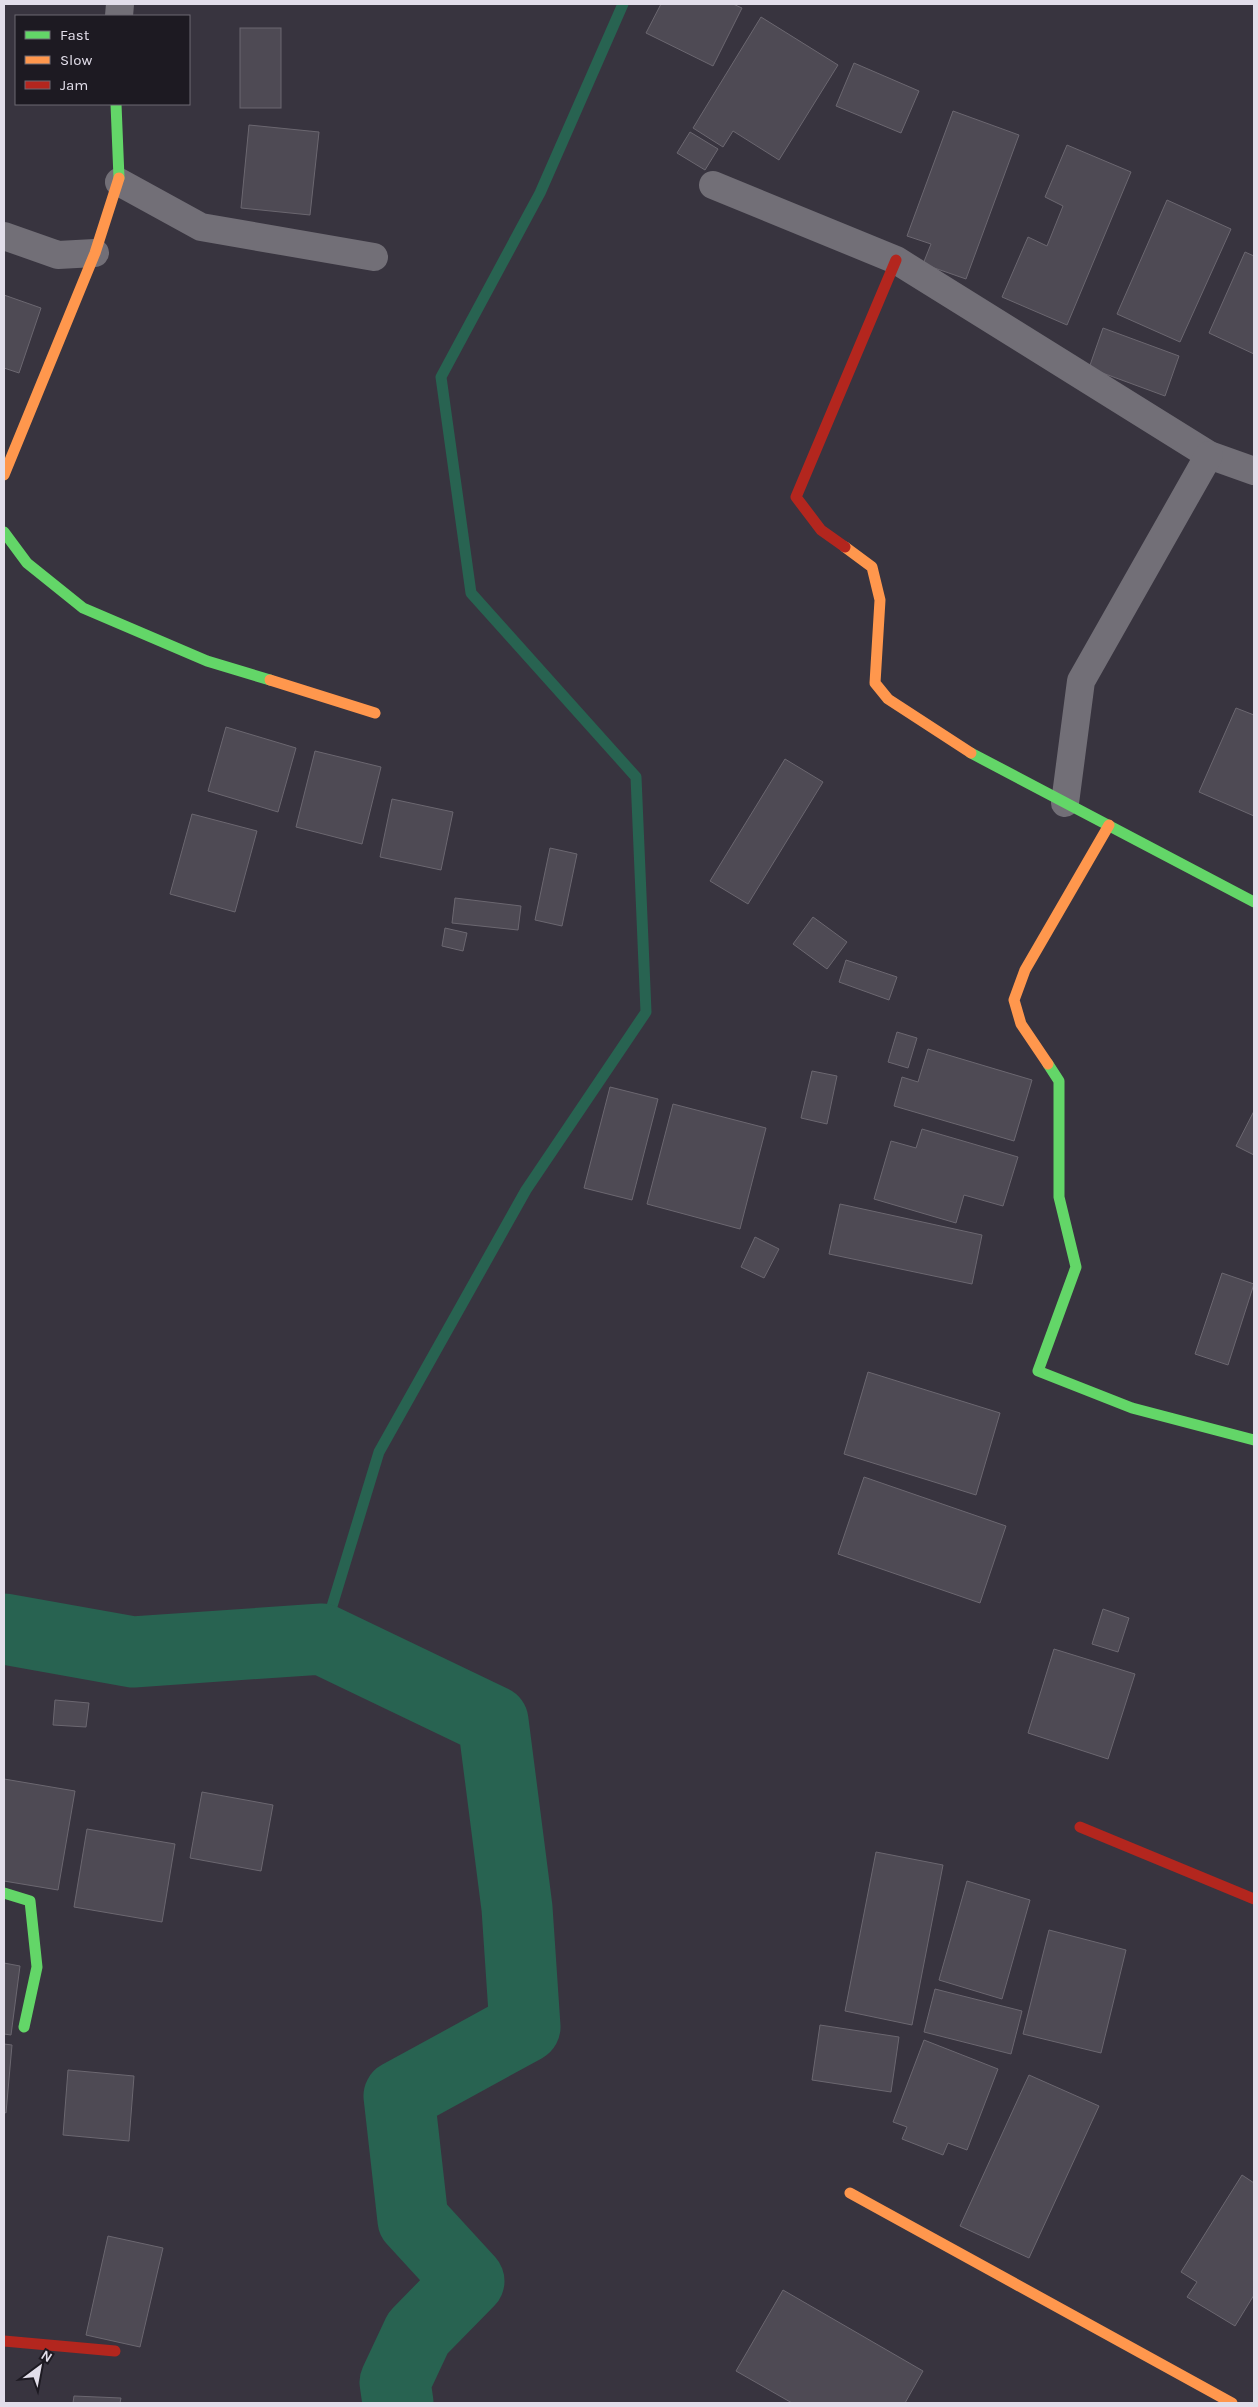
<svg xmlns="http://www.w3.org/2000/svg" width="1258" height="2407" font-family="Karla,sans-serif">
	<rect width="100%" height="100%" fill="#38343f"/>
	<g fill="none" stroke-linecap="round" stroke-linejoin="round">
		<path stroke="#286351" stroke-width="11" d="M322,1639L379,1452L526,1190L646,1012L636,777L471,593L441,377L540,193L623,4"/>
		<path stroke="#286351" stroke-width="71" d="M4,1629L133,1652L322,1639L493,1721L517,1908L525,2027L399,2096L413,2220L469,2281L418,2333L395,2382L398,2403"/>
	</g>
	<g fill="#4e4a54" stroke="#6b6770">
		<path d="M661,4H733L742,8L713,66L646,33Z"/>
		<path d="M761,17L838,65L779,160L733,131L723,147L693,128Z"/>
		<rect x="240" y="28" width="41" height="80"/>
		<path d="M854,63L919,91L901,133L836,106Z"/>
		<path d="M953,111L1019,135L966,279L923,264L931,244L907,236Z"/>
		<path d="M249,125L319,132L310,215L241,208Z"/>
		<path d="M690,132L718,149L705,170L677,153Z"/>
		<path d="M1067,145L1131,172L1067,325L1002,297L1028,237L1047,246L1063,206L1045,197Z"/>
		<path d="M1167,200L1231,229L1180,342L1117,314Z"/>
		<path d="M1245,252L1254,256V354L1209,333Z"/>
		<path d="M4,295L41,308L19,373L4,368Z"/>
		<path d="M1103,328L1179,356L1165,396L1089,368Z"/>
		<path d="M1236,708L1254,715V816L1199,792Z"/>
		<path d="M226,727L296,748L278,812L208,791Z"/>
		<path d="M315,751L381,767L362,844L296,827Z"/>
		<path d="M785,759L823,782L748,904L710,881Z"/>
		<path d="M392,799L453,812L441,870L380,857Z"/>
		<path d="M192,814L257,831L235,912L170,894Z"/>
		<path d="M550,848L577,854L562,926L535,920Z"/>
		<path d="M455,898L521,906L518,930L452,923Z"/>
		<path d="M813,917L847,942L827,969L793,944Z"/>
		<path d="M445,928L467,933L463,951L442,946Z"/>
		<path d="M846,960L897,977L889,1000L839,982Z"/>
		<path d="M897,1032L917,1038L908,1068L888,1062Z"/>
		<path d="M928,1049L1032,1080L1014,1141L894,1106L902,1077L918,1082Z"/>
		<path d="M812,1071L837,1076L827,1124L801,1118Z"/>
		<path d="M610,1087L658,1099L632,1200L584,1188Z"/>
		<path d="M673,1104L766,1128L740,1229L647,1204Z"/>
		<path d="M1254,1111V1155L1236,1146Z"/>
		<path d="M922,1129L1018,1157L1003,1206L964,1195L956,1223L874,1199L891,1141L916,1148Z"/>
		<path d="M840,1204L982,1235L972,1284L829,1254Z"/>
		<path d="M755,1237L779,1249L764,1278L741,1267Z"/>
		<path d="M1222,1273L1254,1284L1228,1365L1195,1354Z"/>
		<path d="M868,1372L1000,1413L976,1495L844,1454Z"/>
		<path d="M864,1477L1006,1526L980,1603L838,1554Z"/>
		<path d="M1103,1609L1129,1618L1118,1652L1092,1644Z"/>
		<path d="M1054,1649L1135,1674L1108,1759L1028,1733Z"/>
		<path d="M55,1700L89,1703L86,1727L53,1725Z"/>
		<path d="M4,1779L75,1791L58,1890L4,1881Z"/>
		<path d="M202,1792L273,1805L261,1871L190,1858Z"/>
		<path d="M87,1829L175,1844L162,1922L74,1907Z"/>
		<path d="M876,1852L943,1865L912,2025L845,2011Z"/>
		<path d="M967,1881L1030,1900L1002,1999L939,1980Z"/>
		<path d="M1049,1930L1126,1950L1101,2053L1023,2034Z"/>
		<path d="M4,1963L20,1966L11,2035L4,2034Z"/>
		<path d="M935,1989L1022,2011L1011,2054L924,2032Z"/>
		<path d="M820,2025L899,2037L891,2092L812,2080Z"/>
		<path d="M924,2040L998,2069L967,2150L948,2143L943,2155L902,2139L907,2127L893,2122Z"/>
		<path d="M4,2044L12,2045L6,2113L4,2112Z"/>
		<path d="M68,2070L134,2076L129,2141L63,2135Z"/>
		<path d="M1029,2075L1099,2106L1029,2258L960,2226Z"/>
		<path d="M1242,2175L1254,2183V2295L1235,2326L1187,2297L1197,2282L1181,2272Z"/>
		<path d="M108,2236L163,2248L140,2347L86,2335Z"/>
		<path d="M783,2290L923,2371L905,2403H792L736,2371Z"/>
		<path d="M74,2396L121,2398L120,2403H73Z"/>
	</g>
	<g fill="none" stroke-linecap="round" stroke-linejoin="round">
		<g stroke="#726f77" stroke-width="28">
			<path d="M119,16L120,4"/>
			<path d="M119,182L201,227L374,257"/>
			<path d="M713,185L896,260L1209,455L1254,471"/>
			<path d="M4,236L58,255L95,253"/>
			<path d="M1065,803L1081,681L1209,455"/>
		</g>
		<g stroke="#63d668" stroke-width="11">
			<path d="M116,104L119,178"/>
			<path d="M4,532L27,563L83,608L207,661L270,680"/>
			<path d="M971,753L1254,902"/>
			<path d="M1048,1064L1059,1081V1197L1076,1267L1038,1371L1132,1408L1254,1440"/>
			<path d="M4,1893L30,1901L37,1967L24,2027"/>
		</g>
		<g stroke="#ff974d" stroke-width="11">
			<path d="M4,475L95,253L119,178"/>
			<path d="M845,547L872,567L880,600L875,683L888,699L971,753"/>
			<path d="M270,680L375,713"/>
			<path d="M1048,1064L1021,1024L1014,1000L1025,970L1109,825"/>
			<path d="M850,2193L1232,2403"/>
		</g>
		<g stroke="#b3261e" stroke-width="11">
			<path d="M845,547L821,530L796,497L896,260"/>
			<path d="M1080,1827L1254,1899"/>
			<path d="M4,2341L115,2351"/>
		</g>
	</g>
	<rect width="1258" height="2407" fill="none" stroke="#e2deea" stroke-width="10"/>
	<rect x="15" y="15" width="175" height="90" fill="#1d1a22" stroke="#6c6872"/>
	<rect x="25" y="31" width="25" height="8" fill="#63d668" stroke="#6c6872"/>
	<text x="60" y="40" font-size="15" fill="#e2deea">Fast</text>
	<rect x="25" y="56" width="25" height="8" fill="#ff974d" stroke="#6c6872"/>
	<text x="60" y="65" font-size="15" fill="#e2deea">Slow</text>
	<rect x="25" y="81" width="25" height="8" fill="#b3261e" stroke="#6c6872"/>
	<text x="60" y="90" font-size="15" fill="#e2deea">Jam</text>
	<g transform="translate(40 2367) rotate(32)" stroke="#1d1a22" stroke-width="4" paint-order="stroke">
	<path d="M0-4L9 19L0 12L-9 19Z" fill="#e2deea"/>
	<text y="-8" font-size="14" font-weight="bold" text-anchor="middle" fill="#e2deea">N</text>
	</g>
</svg>
